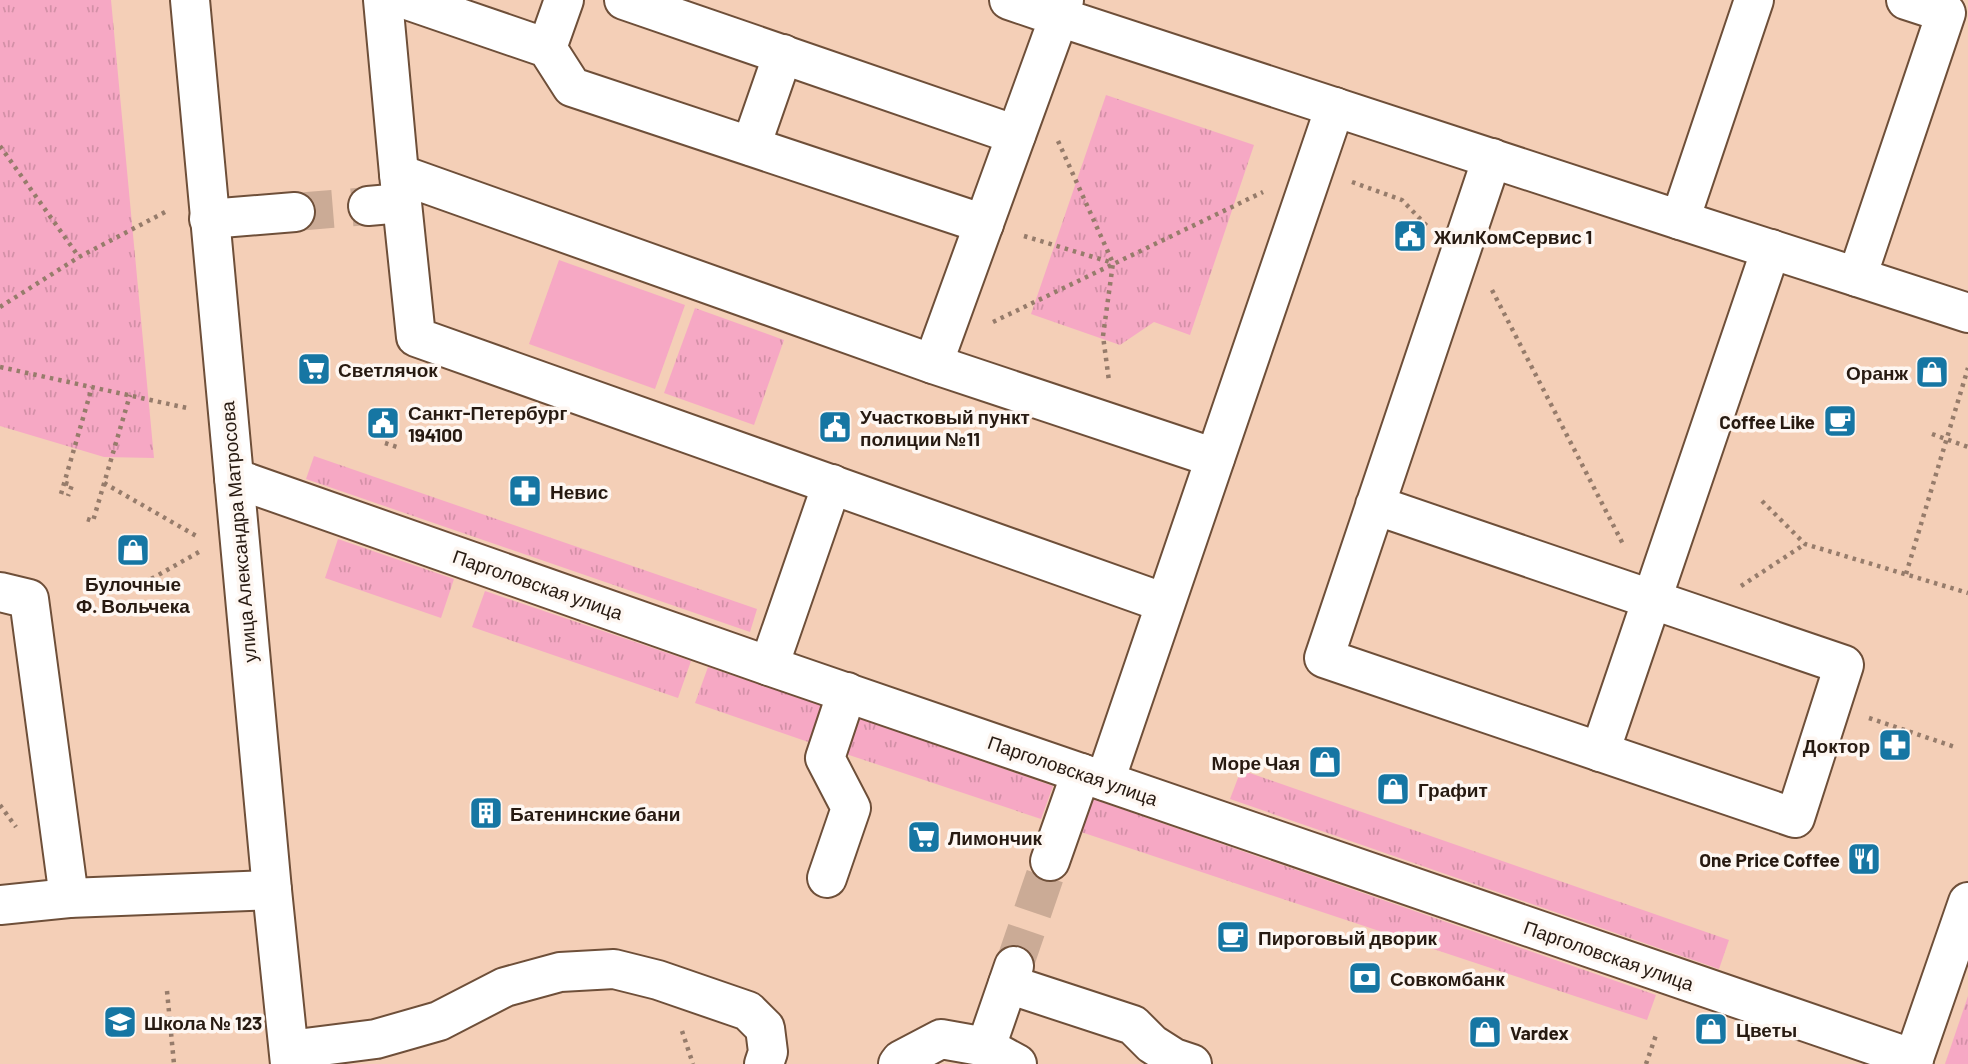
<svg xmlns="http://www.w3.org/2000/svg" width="1968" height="1064" font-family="Barlow,sans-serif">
	<defs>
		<pattern id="grass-tufts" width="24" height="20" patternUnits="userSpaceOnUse" patternTransform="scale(1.75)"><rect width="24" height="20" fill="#f6a8c4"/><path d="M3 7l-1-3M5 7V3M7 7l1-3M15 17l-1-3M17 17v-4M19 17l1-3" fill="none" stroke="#d390a7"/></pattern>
	</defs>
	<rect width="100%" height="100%" fill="#f4cfb7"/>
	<g fill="url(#grass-tufts)">
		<path d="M0,0H111L154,458L104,457L0,426Z"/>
		<path d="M1106,95L1254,145L1190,335L1154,322L1120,345L1031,314Z"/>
		<path d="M695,308L784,340L754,425L664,393Z"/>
		<path d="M314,456L757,609L750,632L306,479Z"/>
		<path d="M338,539L454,579L441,618L325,578Z"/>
		<path d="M485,591L691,661L678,698L472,627Z"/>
		<path d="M708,667L826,707L814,744L695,703Z"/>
		<path d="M852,716L1053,786L1041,819L840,752Z"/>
		<path d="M1241,770L1729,940L1719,969L1230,799Z"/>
		<path d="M1087,797L1656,995L1647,1020L1075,830Z"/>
		<path d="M1968,996V1064H1945Z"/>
	</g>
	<path fill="#f6a8c4" d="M559,260L685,305L655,389L529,344Z"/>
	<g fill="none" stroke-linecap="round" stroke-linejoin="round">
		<g stroke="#cbab96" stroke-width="38" stroke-dasharray="38 19" stroke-linecap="butt">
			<path d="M295,212L368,206"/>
			<path d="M1014,966L1050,861"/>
		</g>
		<defs>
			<g id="minor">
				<path d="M190,0L272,890L290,1064"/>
				<path d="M383,0L399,174"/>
				<path d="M407,0L547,48L572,87L984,224"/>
				<path d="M624,0L1016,135"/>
				<path d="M1064,0L1059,17L1680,220L1754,0"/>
				<path d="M1906,0L1946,13L1857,277L1968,313"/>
				<path d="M547,48L564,0"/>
				<path d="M751,146L783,54"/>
				<path d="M368,206L402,203"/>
				<path d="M209,219L295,212"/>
				<path d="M1680,220L1857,277"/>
				<path d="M933,364L1059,17L1009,0"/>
				<path d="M234,478L769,666L1914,1059"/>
				<path d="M1375,505L1844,665L1795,818L1324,658L1492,158"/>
				<path d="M0,592L29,599L69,898"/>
				<path d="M1165,603L416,337L399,174L933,364L1215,458"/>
				<path d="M769,666L832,484"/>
				<path d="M1600,752L1771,249"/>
				<path d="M1105,781L1335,107"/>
				<path d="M1050,861L1081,773"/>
				<path d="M827,878L851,808L825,758L847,692"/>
				<path d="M0,905L69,898L272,890"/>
				<path d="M1014,966L986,1047L1017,1064"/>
				<path d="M1008,984L1133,1025L1152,1044L1174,1058L1192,1064"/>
				<path d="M289,1050L376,1039L439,1021L505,987L560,972L614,969L658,980L748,1011L765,1028L768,1052L764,1064"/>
				<path d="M898,1064L901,1060L941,1039L986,1047"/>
			</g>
			<path id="major" d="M1912,1064L1968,902"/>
		</defs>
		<use href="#minor" stroke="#6e4f39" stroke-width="42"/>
		<use href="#major" stroke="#6e4f39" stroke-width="42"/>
		<g stroke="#967c6b" stroke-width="4.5" stroke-dasharray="3.5 5" stroke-linecap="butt">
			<path d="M1058,141L1113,263L1103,336L1109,381"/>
			<path d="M0,146L79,257"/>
			<path d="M1352,182L1402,200L1427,226"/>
			<path d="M1024,236L1113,263"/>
			<path d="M1492,290L1624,546"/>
			<path d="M0,307L79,257L169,210"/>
			<path d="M993,322L1263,192"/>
			<path d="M0,367L187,408"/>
			<path d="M1932,434L1968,447"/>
			<path d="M385,443L400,448"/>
			<path d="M65,483L72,485L68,496"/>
			<path d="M104,483L198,537"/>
			<path d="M61,494L92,387"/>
			<path d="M1762,501L1805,544L1968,593"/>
			<path d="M87,519L93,521L130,395"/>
			<path d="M1906,574L1968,368"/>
			<path d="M144,583L199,552"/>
			<path d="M1741,586L1805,544"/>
			<path d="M1869,718L1955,747"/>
			<path d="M0,805L16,827"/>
			<path d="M167,991L174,1064"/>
			<path d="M682,1031L693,1064"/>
			<path d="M1646,1064L1656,1035"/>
		</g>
		<use href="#minor" stroke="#fff" stroke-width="38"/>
		<use href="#major" stroke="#fff" stroke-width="38"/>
	</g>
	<defs>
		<symbol id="civic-square" viewBox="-11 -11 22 22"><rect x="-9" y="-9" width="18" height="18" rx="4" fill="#1676a3" stroke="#fef7f2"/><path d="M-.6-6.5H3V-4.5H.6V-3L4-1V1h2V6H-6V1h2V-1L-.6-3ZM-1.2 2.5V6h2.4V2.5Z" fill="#fff"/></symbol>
		<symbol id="supermarket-square" viewBox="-11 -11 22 22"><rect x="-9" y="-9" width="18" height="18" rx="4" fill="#1676a3" stroke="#fef7f2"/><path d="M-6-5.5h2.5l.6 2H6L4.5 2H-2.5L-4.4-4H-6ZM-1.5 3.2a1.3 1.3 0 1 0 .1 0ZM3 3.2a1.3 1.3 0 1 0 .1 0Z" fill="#fff"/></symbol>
		<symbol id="shop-square" viewBox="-11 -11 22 22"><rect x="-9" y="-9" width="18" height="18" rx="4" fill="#1676a3" stroke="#fef7f2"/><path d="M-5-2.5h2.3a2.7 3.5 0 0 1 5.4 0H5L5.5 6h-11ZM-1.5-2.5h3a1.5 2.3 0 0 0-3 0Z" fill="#fff"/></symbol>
		<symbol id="cafe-square" viewBox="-11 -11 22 22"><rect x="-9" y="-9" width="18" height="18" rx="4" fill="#1676a3" stroke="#fef7f2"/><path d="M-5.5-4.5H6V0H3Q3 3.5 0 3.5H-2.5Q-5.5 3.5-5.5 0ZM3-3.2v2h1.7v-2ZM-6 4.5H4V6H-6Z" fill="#fff"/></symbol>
		<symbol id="pharmacy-square" viewBox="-11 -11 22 22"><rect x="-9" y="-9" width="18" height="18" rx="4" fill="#1676a3" stroke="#fef7f2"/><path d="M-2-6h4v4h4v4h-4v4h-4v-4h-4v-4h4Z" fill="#fff"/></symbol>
		<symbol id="building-square" viewBox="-11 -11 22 22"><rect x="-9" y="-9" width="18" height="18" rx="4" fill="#1676a3" stroke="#fef7f2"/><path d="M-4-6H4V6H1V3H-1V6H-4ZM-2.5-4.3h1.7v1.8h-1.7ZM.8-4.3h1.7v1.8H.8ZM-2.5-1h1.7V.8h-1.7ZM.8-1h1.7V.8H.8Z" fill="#fff"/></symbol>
		<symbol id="restaurant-square" viewBox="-11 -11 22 22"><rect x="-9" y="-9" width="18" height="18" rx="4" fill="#1676a3" stroke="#fef7f2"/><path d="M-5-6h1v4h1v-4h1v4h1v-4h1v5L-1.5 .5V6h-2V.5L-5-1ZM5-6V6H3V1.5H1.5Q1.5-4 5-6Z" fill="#fff"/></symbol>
		<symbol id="bank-square" viewBox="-11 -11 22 22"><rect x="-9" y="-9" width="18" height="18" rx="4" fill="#1676a3" stroke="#fef7f2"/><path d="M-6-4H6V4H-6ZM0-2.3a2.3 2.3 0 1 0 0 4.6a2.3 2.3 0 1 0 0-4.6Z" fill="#fff"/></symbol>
		<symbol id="school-square" viewBox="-11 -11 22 22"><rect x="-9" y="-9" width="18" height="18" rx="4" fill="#1676a3" stroke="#fef7f2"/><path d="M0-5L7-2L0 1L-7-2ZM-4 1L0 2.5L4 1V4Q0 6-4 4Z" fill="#fff"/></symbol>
	</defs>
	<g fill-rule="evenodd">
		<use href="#civic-square" x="1391" y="217" width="38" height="38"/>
		<use href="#supermarket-square" x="295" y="350" width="38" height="38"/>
		<use href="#shop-square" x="1913" y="353" width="38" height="38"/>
		<use href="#cafe-square" x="1821" y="402" width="38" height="38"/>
		<use href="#civic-square" x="364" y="404" width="38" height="38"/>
		<use href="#civic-square" x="816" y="408" width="38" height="38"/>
		<use href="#pharmacy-square" x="506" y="472" width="38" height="38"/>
		<use href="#shop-square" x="114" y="531" width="38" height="38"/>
		<use href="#pharmacy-square" x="1876" y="726" width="38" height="38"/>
		<use href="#shop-square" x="1306" y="743" width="38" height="38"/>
		<use href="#shop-square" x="1374" y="770" width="38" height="38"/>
		<use href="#building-square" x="467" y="794" width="38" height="38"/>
		<use href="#supermarket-square" x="905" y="818" width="38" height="38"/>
		<use href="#restaurant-square" x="1845" y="840" width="38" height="38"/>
		<use href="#cafe-square" x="1214" y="918" width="38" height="38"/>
		<use href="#bank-square" x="1346" y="959" width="38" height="38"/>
		<use href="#school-square" x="101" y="1003" width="38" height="38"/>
		<use href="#shop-square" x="1692" y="1010" width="38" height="38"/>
		<use href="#shop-square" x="1466" y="1013" width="38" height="38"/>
	</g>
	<g text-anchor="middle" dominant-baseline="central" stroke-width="7" stroke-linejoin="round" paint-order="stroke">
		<g font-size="19" font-weight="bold" fill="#271a11" stroke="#fef7f2" text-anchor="start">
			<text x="1434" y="236">ЖилКомСервис 1</text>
			<text x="338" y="369">Светлячок</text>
			<text x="1908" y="372" text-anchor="end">Оранж</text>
			<text x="408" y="412">Санкт-Петербург<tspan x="408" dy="22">194100</tspan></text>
			<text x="860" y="416">Участковый пункт<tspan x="860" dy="22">полиции №11</tspan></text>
			<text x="1815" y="421" text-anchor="end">Coffee Like</text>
			<text x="550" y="491">Невис</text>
			<text x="133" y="583" text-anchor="middle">Булочные<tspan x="133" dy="22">Ф. Вольчека</tspan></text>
			<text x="1870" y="745" text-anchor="end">Доктор</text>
			<text x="1300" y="762" text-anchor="end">Море Чая</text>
			<text x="1418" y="789">Графит</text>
			<text x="510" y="813">Батенинские бани</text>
			<text x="948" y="837">Лимончик</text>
			<text x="1840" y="859" text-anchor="end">One Price Coffee</text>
			<text x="1258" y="937">Пироговый дворик</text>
			<text x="1390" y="978">Совкомбанк</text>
			<text x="144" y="1022">Школа № 123</text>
			<text x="1736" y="1029">Цветы</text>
			<text x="1510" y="1032">Vardex</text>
		</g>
		<g font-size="19" fill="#271a11" stroke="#fef7f2">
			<text transform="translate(238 532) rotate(-95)">улица Александра Матросова</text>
			<text transform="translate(538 584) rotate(19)">Парголовская улица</text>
			<text transform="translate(1073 770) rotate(19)">Парголовская улица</text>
			<text transform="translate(1609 955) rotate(19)">Парголовская улица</text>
		</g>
	</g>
</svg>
